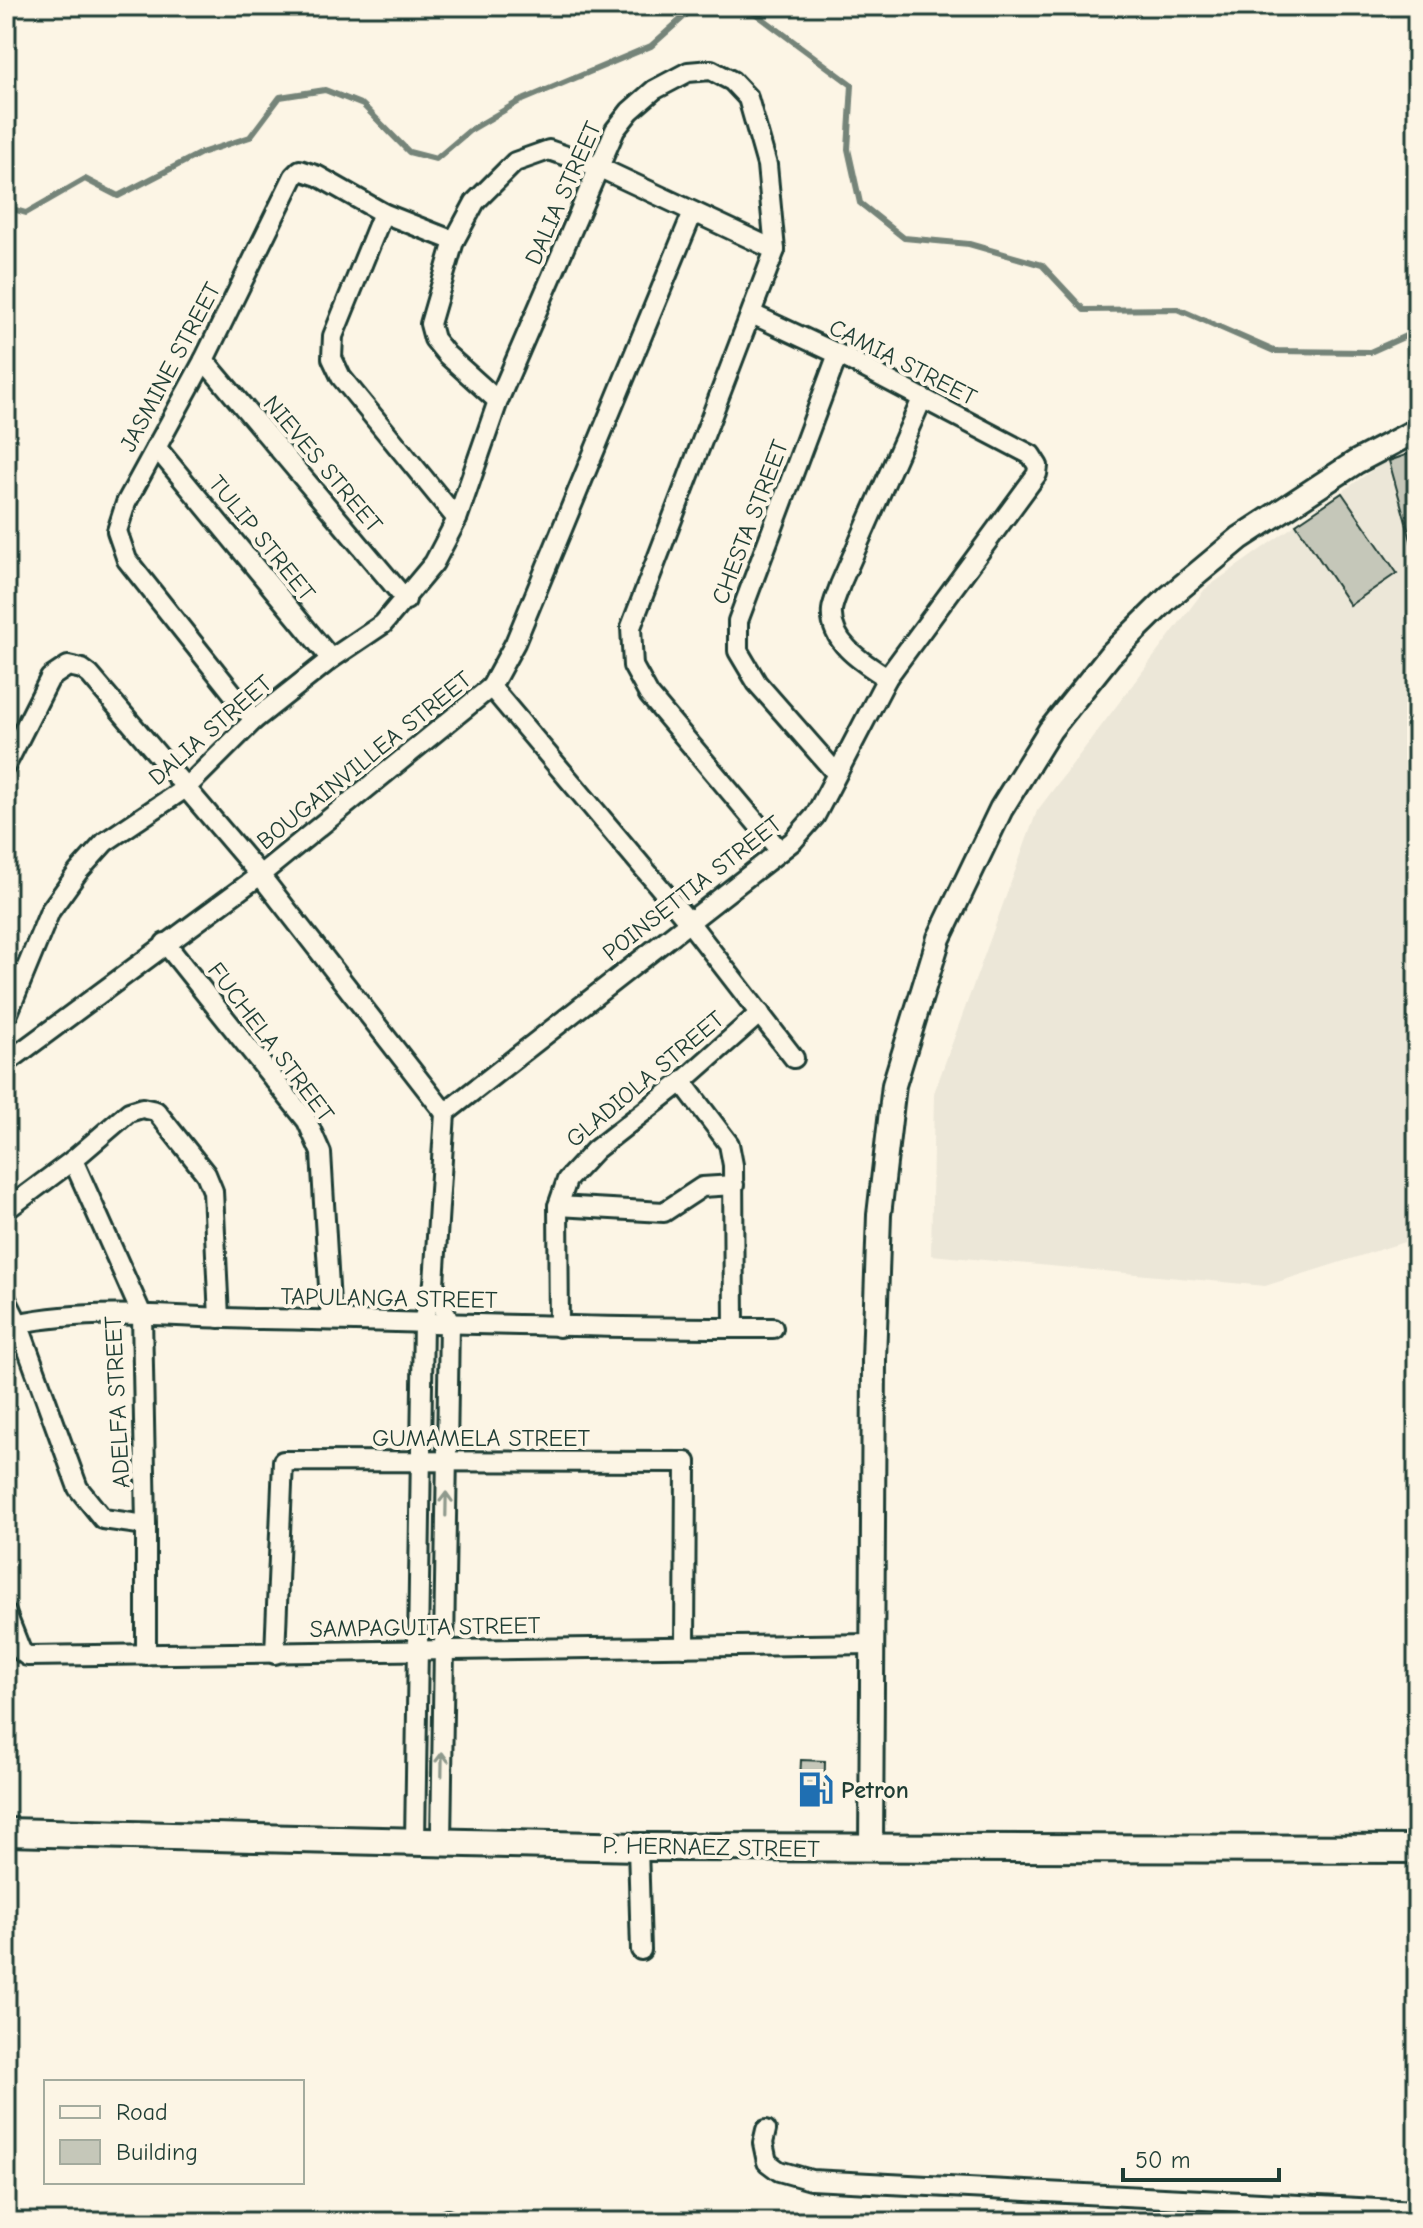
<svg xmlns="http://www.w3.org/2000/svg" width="1423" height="2228" font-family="'Comic Neue',sans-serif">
	<rect width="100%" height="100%" fill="#fcf5e5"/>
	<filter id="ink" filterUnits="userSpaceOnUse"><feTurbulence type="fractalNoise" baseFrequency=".0125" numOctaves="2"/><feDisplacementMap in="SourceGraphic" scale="16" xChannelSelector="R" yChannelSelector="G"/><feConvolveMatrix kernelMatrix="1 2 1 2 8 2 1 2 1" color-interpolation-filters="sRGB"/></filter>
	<g filter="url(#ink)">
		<path fill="#ece7d8" d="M1417,451V1238L1265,1286L931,1255L934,1093L1037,811L1205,589L1388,459Z"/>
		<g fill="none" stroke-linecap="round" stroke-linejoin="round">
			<g stroke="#758479" stroke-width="6">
				<path d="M731,6L755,13L852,85L848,149L860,203L904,238L969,244L1042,265L1084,310L1178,309L1274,351L1370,352L1417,331"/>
				<path d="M6,207L26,213L85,179L118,196L201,153L250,137L280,97L325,90L363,105L409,152L436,159L469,131L518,102L651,46L696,6"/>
			</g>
		</g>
		<g fill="#c5c7b9" stroke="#1f3d34" stroke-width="2">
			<path d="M1417,451V544H1412L1389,461Z"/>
			<path d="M1342,493L1397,573L1350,605L1296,524Z"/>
			<path d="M801,1760L825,1761L824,1804L799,1803Z"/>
		</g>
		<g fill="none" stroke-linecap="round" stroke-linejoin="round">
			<defs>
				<g id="minor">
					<path d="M383,213L333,336L332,358L341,377L457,519"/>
					<path d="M204,360L406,600"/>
					<path d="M498,401L447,355L434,339L430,324L454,241L475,202L515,162L549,150L598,167L775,250"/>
					<path d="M156,447L331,659"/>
					<path d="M887,678C864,663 829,643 832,610C833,602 838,592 840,585L922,399"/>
					<path d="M491,687L689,922L794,1058"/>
					<path d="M254,720L127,560L117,531L126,503L204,360L294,176L300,170L318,176L383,213L454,241"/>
					<path d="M6,765L50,678L68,666L82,669L90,675L260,875L445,1113"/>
					<path d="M836,773L757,683L738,651V621L838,354"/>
					<path d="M165,943L307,1121L321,1153L331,1320"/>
					<path d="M6,1018L50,911L78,872L105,842L187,787L254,720L331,659L383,624L434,563L457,519L498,401L615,130L630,111L654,90L688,72L711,70L732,81L748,98L767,165L775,250L631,627L633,666L649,695L780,851"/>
					<path d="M6,1063L260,875L491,687L515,643L693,212"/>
					<path d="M682,1082L729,1144L733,1165L734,1328"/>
					<path d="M445,1113L793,841L815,816L887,678L1037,474L1038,466L1031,455L838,354L752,314"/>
					<path d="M73,1160L142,1315L146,1525V1655"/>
					<path d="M558,1206L664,1212L702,1187L734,1185"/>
					<path d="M6,1210L73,1160L129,1112L142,1108L156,1111L206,1174L213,1191L219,1318"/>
					<path d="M434,1283L449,1322L441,1842"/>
					<path d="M6,1299L18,1323L78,1488L103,1519L146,1525"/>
					<path d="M6,1326C89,1306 176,1318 261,1319C432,1322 602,1329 773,1328"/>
					<path d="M559,1327L558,1206L567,1180L595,1150L682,1082L760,1013"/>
					<path d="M6,1613L21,1651L27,1656L873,1644"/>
					<path d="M275,1654L283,1461L686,1462L685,1647"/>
					<path d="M415,1841L423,1321L434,1283L445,1113"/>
					<path d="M638,1847L641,1950"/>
					<path d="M766,2130L763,2143L767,2162L779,2171L811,2180L1417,2211"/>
					<path d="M445,2222L447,2220"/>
				</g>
				<path id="tertiary" d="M871,1848L874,1360L879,1215L894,1085L939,938L1001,809L1050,730L1110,655L1168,598L1240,538L1356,462L1417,430"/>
				<path id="secondary" d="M6,1832L638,1847L1417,1849"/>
			</defs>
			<use href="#minor" stroke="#1f3d34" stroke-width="24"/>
			<use href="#tertiary" stroke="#1f3d34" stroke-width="28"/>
			<use href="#secondary" stroke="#1f3d34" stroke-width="32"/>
			<use href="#minor" stroke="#fcf5e5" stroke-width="18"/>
			<use href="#tertiary" stroke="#fcf5e5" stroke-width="22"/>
			<use href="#secondary" stroke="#fcf5e5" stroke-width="26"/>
		</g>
		<defs><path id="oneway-shaft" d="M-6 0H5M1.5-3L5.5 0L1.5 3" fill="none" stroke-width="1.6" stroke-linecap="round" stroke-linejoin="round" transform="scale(2)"/></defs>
		<g stroke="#8e998c">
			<use href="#oneway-shaft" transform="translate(446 1504) rotate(-89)"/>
			<use href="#oneway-shaft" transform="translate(442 1764) rotate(-89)"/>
		</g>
	</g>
	<defs>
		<symbol id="fuel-bare" viewBox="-9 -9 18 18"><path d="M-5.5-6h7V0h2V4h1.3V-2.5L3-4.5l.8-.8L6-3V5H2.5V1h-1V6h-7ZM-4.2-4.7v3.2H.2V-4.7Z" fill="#1f6fb2" stroke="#fcf5e5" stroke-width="2.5" paint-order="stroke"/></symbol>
	</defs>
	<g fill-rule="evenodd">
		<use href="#fuel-bare" x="790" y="1764" width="51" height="51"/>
	</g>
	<g text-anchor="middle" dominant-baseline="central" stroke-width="8" stroke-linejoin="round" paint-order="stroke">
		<g font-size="24" fill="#1f3d34" stroke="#fcf5e5">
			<text transform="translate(563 193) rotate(-66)">DALIA STREET</text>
			<text transform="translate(903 362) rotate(27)">CAMIA STREET</text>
			<text transform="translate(170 367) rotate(-62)">JASMINE STREET</text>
			<text transform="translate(323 464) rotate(50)">NIEVES STREET</text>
			<text transform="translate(750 522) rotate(-69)">CHESTA STREET</text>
			<text transform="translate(262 538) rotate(51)">TULIP STREET</text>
			<text transform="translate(210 730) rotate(-41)">DALIA STREET</text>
			<text transform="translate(364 760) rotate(-39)">BOUGAINVILLEA STREET</text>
			<text transform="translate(692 888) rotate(-38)">POINSETTIA STREET</text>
			<text transform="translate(271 1042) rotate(53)">FUCHELA STREET</text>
			<text transform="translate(645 1079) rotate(-40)">GLADIOLA STREET</text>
			<text transform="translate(389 1298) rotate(1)">TAPULANGA STREET</text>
			<text transform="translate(117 1402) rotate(-93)">ADELFA STREET</text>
			<text x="481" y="1438">GUMAMELA STREET</text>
			<text transform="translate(425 1627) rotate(-1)">SAMPAGUITA STREET</text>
			<text transform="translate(711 1847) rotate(1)">P. HERNAEZ STREET</text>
		</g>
		<g font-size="24" font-weight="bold" fill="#1f3d34" stroke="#fcf5e5" text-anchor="start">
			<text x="841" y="1790">Petron</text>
		</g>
	</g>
	<rect width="1423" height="2228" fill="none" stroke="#fcf5e5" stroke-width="32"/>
	<rect x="16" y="16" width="1391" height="2196" fill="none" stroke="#1f3d34" stroke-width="3" filter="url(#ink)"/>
	<rect x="44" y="2080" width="260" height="104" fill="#fcf5e5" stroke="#a4ab9e" stroke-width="2"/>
	<rect x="60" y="2106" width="40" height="12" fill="#fcf5e5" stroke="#a4ab9e" stroke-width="2"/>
	<text x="116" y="2120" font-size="24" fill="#1f3d34">Road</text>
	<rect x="60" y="2140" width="40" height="24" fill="#c5c7b9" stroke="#a4ab9e" stroke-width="2"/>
	<text x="116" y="2160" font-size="24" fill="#1f3d34">Building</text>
	<path d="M1123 2168v12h156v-12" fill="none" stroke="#1f3d34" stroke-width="4"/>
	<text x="1135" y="2168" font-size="24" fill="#1f3d34" stroke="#fcf5e5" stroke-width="6" paint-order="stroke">50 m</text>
</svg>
